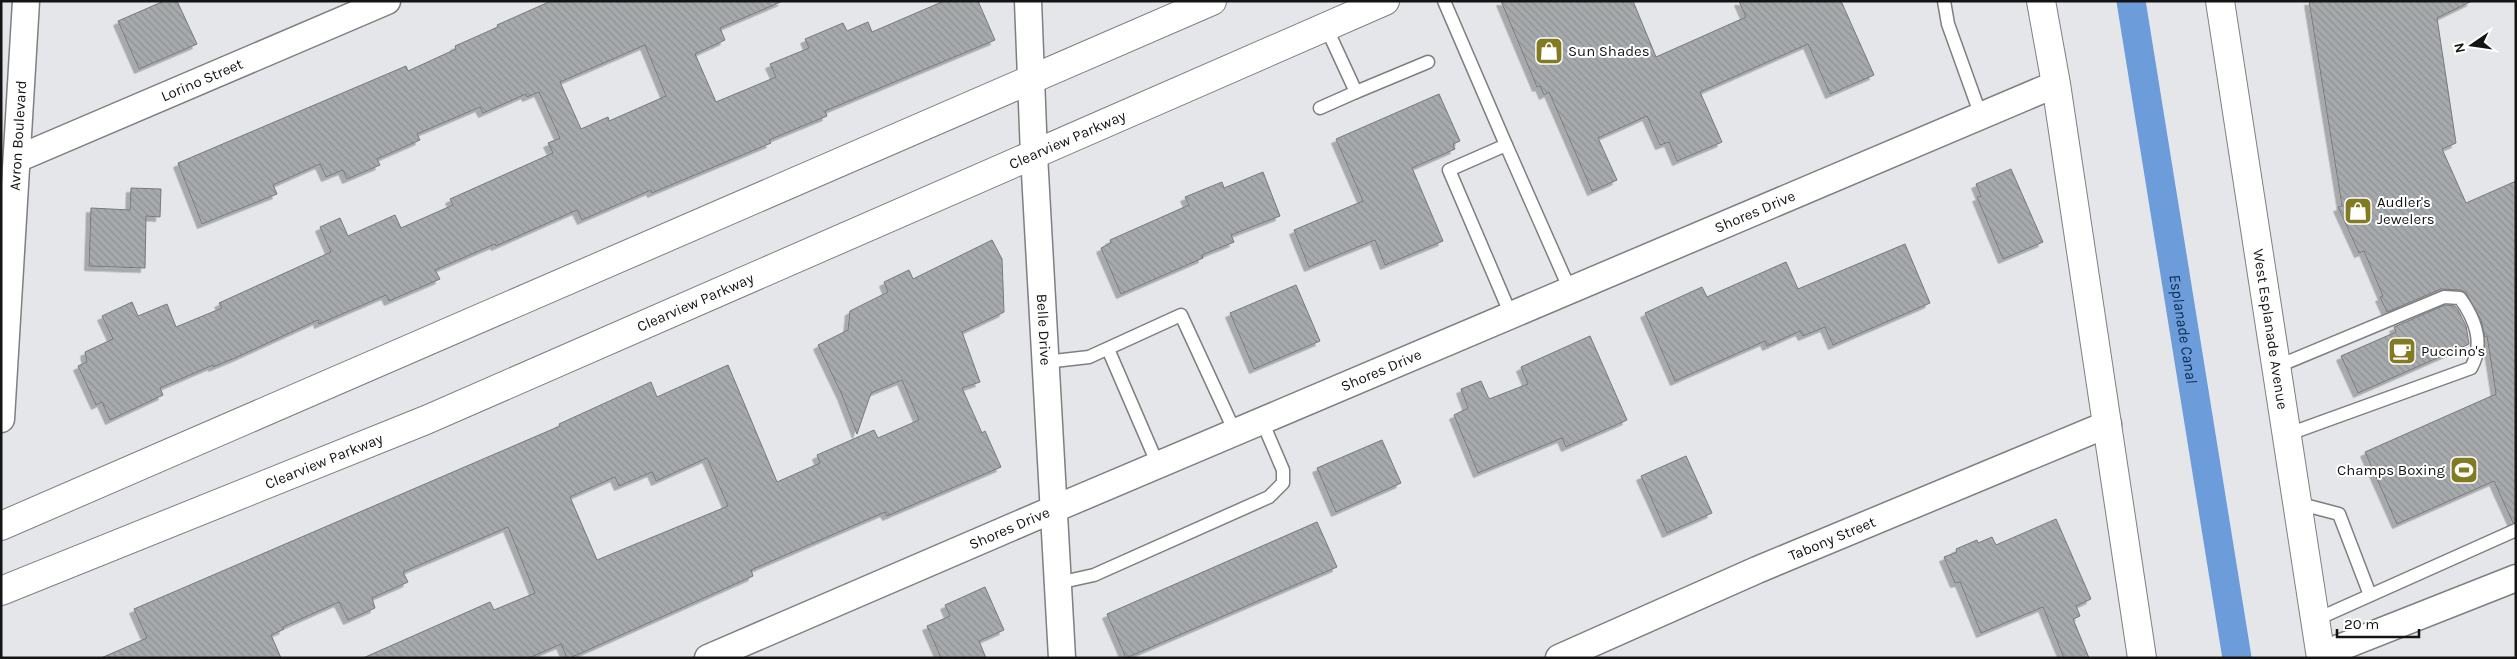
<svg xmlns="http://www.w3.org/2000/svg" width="2517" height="659" font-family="Karla,sans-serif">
	<defs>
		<pattern id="building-back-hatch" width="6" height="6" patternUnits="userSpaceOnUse" patternTransform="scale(1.25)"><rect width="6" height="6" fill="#a7aaac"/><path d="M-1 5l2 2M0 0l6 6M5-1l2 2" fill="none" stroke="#8f9193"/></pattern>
		<filter id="shadow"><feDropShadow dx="-4.5" dy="4.5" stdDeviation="0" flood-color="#0004"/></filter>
	</defs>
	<rect width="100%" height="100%" fill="#e4e6e9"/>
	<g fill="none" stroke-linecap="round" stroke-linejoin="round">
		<path stroke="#6c9cd9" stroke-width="29" id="s1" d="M2131,1L2237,658"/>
	</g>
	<g fill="url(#building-back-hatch)" stroke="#77797c" fill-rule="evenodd" filter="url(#shadow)">
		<path d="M164,1H177L197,44L139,69L118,21Z"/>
		<path d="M551,1H783L720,28L725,40L695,54L716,102L776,77L770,64L809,48L805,39L843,23L847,31L868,22L872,32L944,1H978L995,40L825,111L827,116L769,140L771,143L652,193L651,190L582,220L577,210L496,246L495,244L435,270L440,279L389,301L386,295L319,324L318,320L235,358L213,367V365L160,388L163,395L110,420L102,402L96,405L78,366L87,362L85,352L113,339L102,316L132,302L138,316L167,304L176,327L222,308L219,303L331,252L320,227L340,218L348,236L395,215L401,228L453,205L450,199L553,153L548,143L560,138L539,92L527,97L526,94L483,113L480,107L417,134L420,140L377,159L380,165L347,179L343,170L326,177L320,164L273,185L277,194L202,224L178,163L406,66L408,71L456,49L455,46L498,27L497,25ZM645,45L666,96L609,121L608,117L581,129L560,82Z"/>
		<path d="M1501,1H1633L1656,57L1746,17L1739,1H1841L1874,75L1830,94L1808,44L1700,92L1722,142L1677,161L1669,142L1660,145L1647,116L1598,138L1617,180L1592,191L1549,92L1544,95L1540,86L1537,87Z"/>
		<path d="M2309,1H2472L2437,18L2456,143L2442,149L2466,203L2516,181V522L2513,523L2494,481L2397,524L2365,452L2496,394L2487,336L2485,337L2481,320L2466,293L2461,290L2441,289L2387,312L2380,297L2383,296L2364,251L2359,253L2338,207L2342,206Z"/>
		<path d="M1439,94L1460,141L1453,144L1455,149L1412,168L1443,241L1385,265L1375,240L1309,267L1294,230L1363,201L1336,139Z"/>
		<path d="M2011,169L2043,242L2003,259L1977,197L1981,196L1976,184Z"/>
		<path d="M1263,172L1280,216L1231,235L1234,242L1202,255L1203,258L1121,294L1101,248L1111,243L1110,240L1189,205L1185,197L1222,182L1224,188Z"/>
		<path d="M131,188L161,189L160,217L146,216L145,268L89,266L91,208L130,210Z"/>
		<path d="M992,240L1002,259L1004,312L962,332L980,382L962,388L982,433L985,431L1001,467L887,516L885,512L751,570L753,576L570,658H567L561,644L529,658H363L490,602L494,610L535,593L508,527L403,572L408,582L372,598L375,608L348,620L339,602L283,627L284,629L271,635L281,658H101L147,638L134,609L560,426L559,424L651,382L657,397L728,365L777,482L820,463L817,455L874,430L878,438L919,420L902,380L871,393L857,434L842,395L818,345L848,330L850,311L888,292L884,282L909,270L913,279ZM707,458L728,506L597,560L570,497L615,477L619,486L652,472L656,481Z"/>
		<path d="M1905,244L1930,303L1833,345L1825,327L1803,336L1800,331L1767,346L1765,341L1675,381L1645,313L1702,287L1707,297L1786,262L1798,289Z"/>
		<path d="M1296,285L1320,341L1254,369L1230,313Z"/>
		<path d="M2445,305L2455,306L2458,310L2466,326L2469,344L2358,393L2341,356L2396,332L2394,327Z"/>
		<path d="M1590,336L1627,420L1566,447L1562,438L1478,473L1454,415L1468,408L1461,389L1481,381L1489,399L1528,384L1521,367Z"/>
		<path d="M1382,440L1401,483L1336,512L1317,468Z"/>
		<path d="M1686,456L1712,513L1667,533L1641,476Z"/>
		<path d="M2056,519L2091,599L2076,606L2080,616L2073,619L2089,658H2064L2043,607L1981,633L1960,582L1955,583L1944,557L1957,552L1956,549L1977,540L1978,543L1992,537L1996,545Z"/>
		<path d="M1317,522L1337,567L1126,658L1107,614Z"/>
		<path d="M985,587L1004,630L979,641L986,658H941L927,626L950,616L945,605Z"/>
	</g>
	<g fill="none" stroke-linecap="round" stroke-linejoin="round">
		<defs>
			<g id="lane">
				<path d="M1444,1L1506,145"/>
				<path d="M1944,1L1948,24L1981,116"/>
				<path d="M1326,27L1356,92L1428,62"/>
				<path d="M1320,108L1356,92"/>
				<path d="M1511,315L1449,170L1506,145L1570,290"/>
				<path d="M1108,349L1158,465"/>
				<path d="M1045,362L1089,357L1181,315L1235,432"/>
				<path d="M2276,367L2444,297L2460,298C2475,319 2485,343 2471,368L2286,435"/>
				<path d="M2297,503L2339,514L2370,595"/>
				<path d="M1058,583L1094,575L1269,497L1283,483V470L1262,421"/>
				<path d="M2315,620L2516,530"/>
			</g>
			<g id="street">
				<path id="s2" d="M1028,1L1034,155L1062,658"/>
				<path id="s3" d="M17,159L387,1"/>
				<path id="s4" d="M1,419L26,1"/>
				<path d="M2321,655L2516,578"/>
				<path id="s5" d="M708,658L1054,509L2056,84"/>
				<path id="s6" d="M1559,658L1757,570L2108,424"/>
			</g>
			<g id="secondary">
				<path d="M2041,1L2056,84L2142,658"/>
				<path id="s7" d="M2220,1L2321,658"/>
				<path d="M1,526L1212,1"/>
				<path id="s8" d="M1,591L426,420L1385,1"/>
			</g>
		</defs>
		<use href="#lane" stroke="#7d7f82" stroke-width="15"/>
		<use href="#street" stroke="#7d7f82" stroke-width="29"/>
		<use href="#secondary" stroke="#7d7f82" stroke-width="30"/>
		<use href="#lane" stroke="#fff" stroke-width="12"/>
		<use href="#street" stroke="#fff" stroke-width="26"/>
		<use href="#secondary" stroke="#fff" stroke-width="28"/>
	</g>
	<defs>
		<symbol id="shop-square" viewBox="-11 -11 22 22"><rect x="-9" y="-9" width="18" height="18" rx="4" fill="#827b22" stroke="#fff"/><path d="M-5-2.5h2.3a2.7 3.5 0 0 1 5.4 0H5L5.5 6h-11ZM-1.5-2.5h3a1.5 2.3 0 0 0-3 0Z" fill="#fff"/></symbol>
		<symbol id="cafe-square" viewBox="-11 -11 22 22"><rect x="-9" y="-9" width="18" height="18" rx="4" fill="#827b22" stroke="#fff"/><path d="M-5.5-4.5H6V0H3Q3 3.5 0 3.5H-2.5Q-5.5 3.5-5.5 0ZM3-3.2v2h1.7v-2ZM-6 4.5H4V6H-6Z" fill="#fff"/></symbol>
		<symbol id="stadium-square" viewBox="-11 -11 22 22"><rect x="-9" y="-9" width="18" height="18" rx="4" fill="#827b22" stroke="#fff"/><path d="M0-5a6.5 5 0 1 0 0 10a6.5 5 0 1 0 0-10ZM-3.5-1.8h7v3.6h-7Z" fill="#fff"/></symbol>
	</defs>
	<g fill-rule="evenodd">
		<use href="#shop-square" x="1533" y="35" width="32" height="32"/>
		<use href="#shop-square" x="2342" y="195" width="32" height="32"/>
		<use href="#cafe-square" x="2386" y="335" width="32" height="32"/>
		<use href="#stadium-square" x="2448" y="454" width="32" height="32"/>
	</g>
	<g text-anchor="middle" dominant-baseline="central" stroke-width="4" stroke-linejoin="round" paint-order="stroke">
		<g font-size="15" fill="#141415" stroke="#fff" text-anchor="start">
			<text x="1568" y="51">Sun Shades</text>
			<text x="2377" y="202">Audler's<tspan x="2377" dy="17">Jewelers</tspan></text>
			<text x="2421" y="351">Puccino's</text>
			<text x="2445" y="470" text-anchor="end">Champs Boxing</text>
		</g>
		<g font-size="15" fill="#141415" stroke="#fff">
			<text stroke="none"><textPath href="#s3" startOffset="201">Lorino Street</textPath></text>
			<text stroke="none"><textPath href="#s4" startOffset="284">Avron Boulevard</textPath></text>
			<text stroke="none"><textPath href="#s8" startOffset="1158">Clearview Parkway</textPath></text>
			<text stroke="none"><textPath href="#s5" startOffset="1138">Shores Drive</textPath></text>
			<text stroke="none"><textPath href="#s8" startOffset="752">Clearview Parkway</textPath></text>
			<text stroke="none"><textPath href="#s2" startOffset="329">Belle Drive</textPath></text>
			<text stroke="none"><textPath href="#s7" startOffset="332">West Esplanade Avenue</textPath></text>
			<text stroke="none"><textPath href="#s5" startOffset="732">Shores Drive</textPath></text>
			<text stroke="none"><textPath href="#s8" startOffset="348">Clearview Parkway</textPath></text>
			<text stroke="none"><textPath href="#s5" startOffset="328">Shores Drive</textPath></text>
			<text stroke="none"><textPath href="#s6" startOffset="298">Tabony Street</textPath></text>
		</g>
		<g font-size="16" font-style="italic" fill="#0a2b52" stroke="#fff">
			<text stroke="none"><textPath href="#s1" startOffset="332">Esplanade Canal</textPath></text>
		</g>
	</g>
	<rect width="2517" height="659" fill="none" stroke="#141415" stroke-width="5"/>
	<g transform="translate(2472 45) rotate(257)" stroke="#ffffff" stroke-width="4" paint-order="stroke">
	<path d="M0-4L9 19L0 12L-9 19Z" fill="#141415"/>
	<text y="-8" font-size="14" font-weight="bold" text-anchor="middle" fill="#141415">N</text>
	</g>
	<path d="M2337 629v8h82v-8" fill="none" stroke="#141415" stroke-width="2.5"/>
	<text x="2344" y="629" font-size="15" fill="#141415" stroke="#ffffff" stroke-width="4" paint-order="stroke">20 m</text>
</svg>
